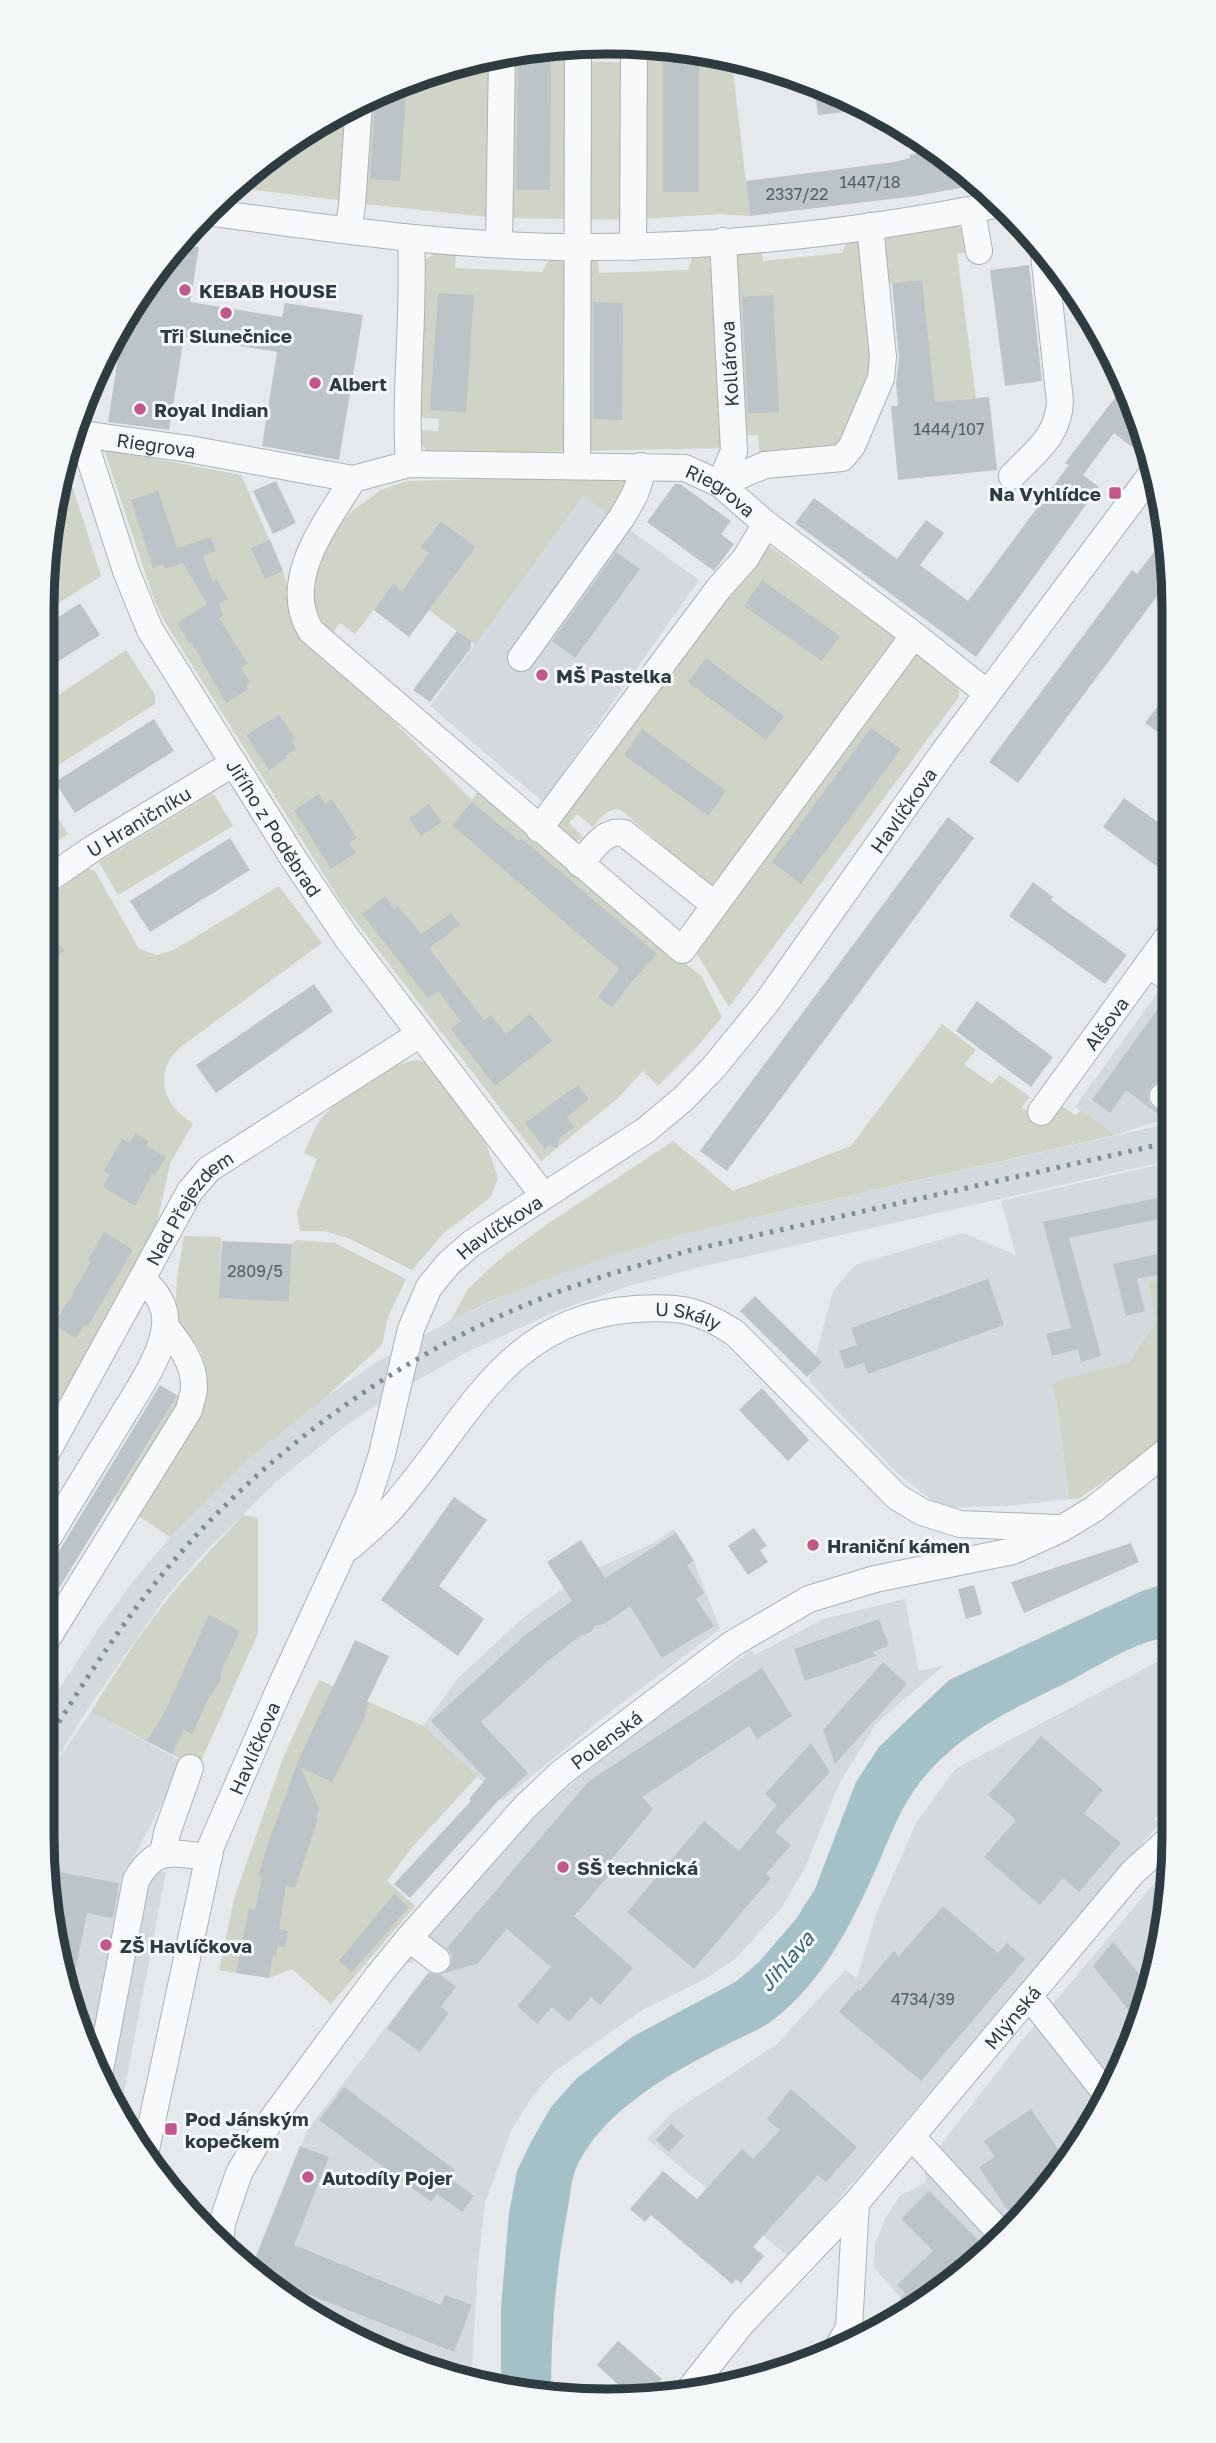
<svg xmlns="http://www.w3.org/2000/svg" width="1216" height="2443" font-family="'Golos Text',sans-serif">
	<rect width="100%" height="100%" fill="#e5e9eb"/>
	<g fill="#d3d9dd">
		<path d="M583,496L699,580L543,802L430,706Z"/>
		<path d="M1163,985L1170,990L1171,1117L1115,1135L1075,1107Z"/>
		<path d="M1171,1123V1160L696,1268L629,1286L557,1311L467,1352L396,1392L348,1424L275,1483L197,1560L163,1601L87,1710L46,1777L91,1712L183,1762L129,1867L166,1872L121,2108L72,2017L42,1835V1715L103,1622L135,1579L170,1537L251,1457L327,1396L377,1362L451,1320L544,1278L618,1252L687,1233Z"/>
		<path d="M1171,1162V1276L1148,1282L1156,1322L1129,1362L1052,1382L1058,1412L1069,1499L1008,1506L941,1508L895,1471L809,1381L833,1291L855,1265L963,1233L1016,1255L1001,1201Z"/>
		<path d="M674,1529L694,1561L720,1629L601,1719L503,1800L423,1726L458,1678L523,1618L581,1575L654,1543Z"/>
		<path d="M905,1599L919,1671L943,1666L876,1724L839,1784L805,1868L780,1910L735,1959L703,1980L644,2009L555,2071L531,2098L511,2131L485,2203L478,2266L471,2380L325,2325L250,2271L308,2129L431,1969L423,1962L415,1961L405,1964L439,1921L522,1829L576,1780L682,1699L709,1682L751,1650L755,1655L823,1619Z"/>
		<path d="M1157,1662L1172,1672L1173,1800L1154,1819L1159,1824L789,2257L647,2139L673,2112L776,2045L845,1970L857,1978L875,1917L916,1823L955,1769Z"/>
		<path d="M1173,1861L1155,1981L1116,2085L1009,2235L909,2307L874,2268L875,2245L885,2218L900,2196L926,2182L924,2166L1019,2044Z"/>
	</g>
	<g fill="#cfd4c7">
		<path d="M644,43L754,61L766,66L733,71L750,216L720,214L642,219Z"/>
		<path d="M570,46V219L507,218L508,53L534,47Z"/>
		<path d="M498,55L497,218L356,203L363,100L426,72Z"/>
		<path d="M586,62H628L627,220L586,219Z"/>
		<path d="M353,105L346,201L230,187L325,118Z"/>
		<path d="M954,224C966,228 966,241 969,252L957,254L976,398L935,402L921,280L886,284L883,234Z"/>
		<path d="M849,236L862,239L876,363L844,446L759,455L758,435L737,436L731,251L761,246L763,261L842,253Z"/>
		<path d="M446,250L456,252L455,268L542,272L551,257L566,258L570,451L438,455C425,451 417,444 416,430L438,431L439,419L416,417L424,261L435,253Z"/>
		<path d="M712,252L728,448L581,451L583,262L598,257L599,273L688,270L694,253Z"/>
		<path d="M104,449L241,475L283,571L300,636L389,717L472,800L479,789L702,977L722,1017L696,1048L658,1086L643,1071L617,1099L541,1161L341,902L165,622L155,602Z"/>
		<path d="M68,473L101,576L43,613V571L59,477Z"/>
		<path d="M623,476L638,489L619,522L583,496L475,645L429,610L476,547L441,521L421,547L429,553L402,591L393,585L355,634L340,623L330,636L313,613V569L336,528L352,511L381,490L407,481Z"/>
		<path d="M760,539L899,641L714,886L708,884L621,810C608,807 601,818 593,827L577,814L569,823L584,838L575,842L556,829L558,813Z"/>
		<path d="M126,650L155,695V704L49,771L43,762V705Z"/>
		<path d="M913,651L959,686V697L729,1007L694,949Z"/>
		<path d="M43,793L68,834L43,851Z"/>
		<path d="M213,793L233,826L118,895L99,862Z"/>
		<path d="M87,868L95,871L139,949L157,955L174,950L279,886L322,943L182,1046C152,1070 162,1106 193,1123L170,1164L154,1236L42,1434L43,903Z"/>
		<path d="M942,1024L976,1050L964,1064L992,1084L999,1075L1030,1097L1021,1108L1045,1120L1058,1104L1076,1115L1081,1110L1115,1135L687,1233C605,1256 527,1283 451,1320L468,1289L500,1259L546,1225L673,1141L733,1191L851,1146Z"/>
		<path d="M417,1060L435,1065L484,1138L498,1178L491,1197L444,1233L412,1270L350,1239L325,1231H300L297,1212L317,1159L304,1153C308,1145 311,1136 315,1128C332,1099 384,1064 417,1060Z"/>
		<path d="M184,1236L221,1237L220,1298L289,1302L292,1244L296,1240L335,1243L406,1279L388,1317L382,1345L327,1396L251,1457L170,1537L114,1500L177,1395L201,1407C209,1387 209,1363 196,1344C190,1336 181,1332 179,1323C172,1293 179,1266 184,1236Z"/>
		<path d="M1171,1276L1172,1436L1078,1499H1069L1058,1412L1052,1382L1129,1362L1156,1322L1148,1282Z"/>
		<path d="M243,1515L258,1518V1633L198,1768L91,1712C118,1667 147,1623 181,1583C201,1560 222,1538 243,1515Z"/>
		<path d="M319,1680L423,1726L478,1776L414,1845L387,1881L415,1906L331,2004L292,1969L269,1978L219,1970L234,1899L283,1758Z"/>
	</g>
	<path fill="#a4c1c7" d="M1172,1582V1637C1139,1639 1096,1667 1066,1683C1010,1710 949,1738 913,1792C898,1814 889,1839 878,1864C853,1921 824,1981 773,2020C759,2031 738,2038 722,2047C669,2074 599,2113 575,2171C571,2182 570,2196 568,2208C556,2268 551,2331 551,2392L501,2390V2308L509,2213L517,2171L531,2142L551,2107L577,2078L632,2037L737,1981L759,1962L796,1919L815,1889L856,1782L879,1747L949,1680L1142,1591Z"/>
	<g fill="#bcc4c7">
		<path d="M518,60H551L550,190H516Z"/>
		<rect x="663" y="63" width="36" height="129"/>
		<path d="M407,81L400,181L370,179L375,104L373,96Z"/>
		<path d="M814,84L858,100L872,109L818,115Z"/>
		<path d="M934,151L982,184L916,196L750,216L746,181L895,162L910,158L909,155Z"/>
		<path d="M178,244L199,247L190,302L282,317L285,303L363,315L339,460L262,446L277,352L184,337L169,430L108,422L124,319L159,264Z"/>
		<path d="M1029,265L1042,381L1005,386L990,270Z"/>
		<path d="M922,280L935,402L989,397L997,470L898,480L891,406H898L896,383L899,358L892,283Z"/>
		<path d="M438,293L474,295L466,412L430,410Z"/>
		<path d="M773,295L779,412L748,414L742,297Z"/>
		<path d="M593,302L623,303L622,420L593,419Z"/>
		<path d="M1124,386L1145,430L1132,447L1114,433L1083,475L1099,487L976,657L795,523L814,498L897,559L926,520L944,533L920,565L968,601L1069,465L1065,463Z"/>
		<path d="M276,481L296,523L273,534L253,491Z"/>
		<path d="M675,484H680L731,521L721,534L734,544L714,571L647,522Z"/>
		<path d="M158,491L177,548L211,537L216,551L203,556L212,581L216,579L228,599L219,603L223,616L219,618L248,664L241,668L250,682L246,685L248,689L226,703L191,642L189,643L177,623L207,604L183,563L165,569L163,564L153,568L131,500Z"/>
		<path d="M441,521L476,547L409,637L374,610L393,584L402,591L429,553L421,547Z"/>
		<path d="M1169,533V580L1018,783L989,762L1132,570L1137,574Z"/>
		<path d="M270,540L283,571L265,579L251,548Z"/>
		<path d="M616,552L640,569L575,658L552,641Z"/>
		<path d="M762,580L840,636L822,661L744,606Z"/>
		<path d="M80,603L100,635L43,671V627Z"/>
		<path d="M457,631L471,641V648L430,702L413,690Z"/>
		<path d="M706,658L784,716L766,740L688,682Z"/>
		<path d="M1170,690V740L1145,723Z"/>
		<path d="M279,715L296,739L292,742L296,749L285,756L287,758L269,770L246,735Z"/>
		<path d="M154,719L174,751L75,813L55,782Z"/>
		<path d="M871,728L901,749L801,884L772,862Z"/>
		<path d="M642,729L726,791L708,816L624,755Z"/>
		<path d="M319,794L325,804L332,799L357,838L349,843L356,853L331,869L294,810Z"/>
		<path d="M1124,798L1170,831V876L1103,827Z"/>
		<path d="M472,802L519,841L521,838L657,954L633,980L612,1007L598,997L619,969L452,825Z"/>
		<path d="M429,804L442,822L421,836L409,818Z"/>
		<path d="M948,817L974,838L727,1171L700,1151Z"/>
		<path d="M230,838L250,870L150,932L130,901Z"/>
		<path d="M1033,882L1053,897L1051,900L1127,955L1105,984L1009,916Z"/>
		<path d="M385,896L394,909L398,906L421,934L451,913L460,925L429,948L484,1020L491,1015L506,1034L530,1014L552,1041L495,1086L451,1029L461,1021L438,991L428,998L362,914Z"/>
		<path d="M43,929L64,950L43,971Z"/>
		<path d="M314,984L333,1011L216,1093L196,1065Z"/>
		<path d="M1168,995L1170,994L1171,1071L1164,1079L1153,1084L1148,1092V1100L1151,1106L1160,1111L1162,1117L1126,1090L1110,1113L1092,1100Z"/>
		<path d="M977,1001L1053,1057L1031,1087L956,1031Z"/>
		<path d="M578,1085L589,1099L567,1117L574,1127L558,1140V1148L549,1146L545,1149L525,1123Z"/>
		<path d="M135,1133L149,1141L146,1146L166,1157L155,1175L152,1174L135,1206L103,1187L110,1175L104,1171L122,1139L130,1143Z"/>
		<path d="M1171,1195V1216L1069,1238L1101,1356L1081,1362L1078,1349L1052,1356L1046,1334L1071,1328L1043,1222Z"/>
		<path d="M104,1232L133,1250L94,1316L87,1327L84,1325L76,1338L54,1325L91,1262L88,1260Z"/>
		<path d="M222,1241L292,1244L289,1302L219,1298Z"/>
		<path d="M1171,1251V1272L1137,1279L1145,1311L1126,1316L1113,1264Z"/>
		<path d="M988,1279L1004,1325L868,1374L864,1363L845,1369L839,1351L857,1345L851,1328Z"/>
		<path d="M755,1296L822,1362L807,1377L740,1311Z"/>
		<path d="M160,1385L177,1395L176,1397L42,1616V1564L50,1561L56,1556Z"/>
		<path d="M762,1388L809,1440L788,1461L739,1410Z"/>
		<path d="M42,1480L58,1491L42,1517Z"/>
		<path d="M454,1497L487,1520L439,1586L484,1619L458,1656L381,1600Z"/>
		<path d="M754,1528L767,1546L760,1550L768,1562L748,1575L728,1546Z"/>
		<path d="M676,1533L694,1561L687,1565L704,1593L696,1599L714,1626L662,1658L630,1606L604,1624L595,1626L591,1632L580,1636L549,1660L481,1722L528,1773L498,1801L410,1898L394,1884L471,1801L469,1799L486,1779L431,1721L526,1634L572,1601L547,1562L581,1540L605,1578Z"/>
		<path d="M1131,1543L1139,1562L1024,1613L1011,1582Z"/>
		<path d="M974,1585L982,1614L966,1619L958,1589Z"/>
		<path d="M209,1615L240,1631L223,1667L220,1681L208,1699L192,1734L184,1730L172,1754L147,1741L165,1711Z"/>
		<path d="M879,1619L889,1646L872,1652L876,1656L805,1681L794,1649Z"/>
		<path d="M355,1640L389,1656L367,1702L369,1703L364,1713L366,1714L332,1782L301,1768L319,1809L316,1818L318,1819L295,1888L286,1886L279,1929L288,1931L285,1947L278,1946L276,1956L273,1955L269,1978L236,1973L249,1908L255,1910L262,1877L258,1876L270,1838L298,1761Z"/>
		<path d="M883,1662L907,1684L835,1764L823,1730Z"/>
		<path d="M762,1668L792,1716L757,1739L749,1726L642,1797L653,1809L607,1865L613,1871L574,1916L633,1968L600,2005L591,1997L569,2022L552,2007L537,2024L517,2006L551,1967L507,1929L477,1964L445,1973L452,1963V1955L447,1948L451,1943L589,1781Z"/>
		<path d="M1041,1736L1103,1790L1084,1813L1121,1843L1079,1892L1063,1878L1040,1905L984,1857L1016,1820L988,1795Z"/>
		<path d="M811,1743L830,1772L775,1832L791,1845L766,1874L771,1878L694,1969L627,1912L704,1821L739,1851L777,1805L765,1794Z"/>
		<path d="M59,1872L119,1883L113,1918L87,1913L70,1996H69L53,1903Z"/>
		<path d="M394,1894L409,1907L352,1972L339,1961Z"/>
		<path d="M943,1906L998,1953L1007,1943L1025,1959L921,2081L839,2012L858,1989L860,1991L894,1951L899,1956Z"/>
		<path d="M1113,1942L1152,1990L1139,2023L1093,1966Z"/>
		<path d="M428,1973L440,1975L456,1987L441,2007L449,2013L420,2052L387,2028Z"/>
		<path d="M344,2087L455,2170L449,2178L474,2196L462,2212L437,2194L431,2202L319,2120Z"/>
		<path d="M791,2089L857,2147L826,2182L818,2175L753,2247L764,2256L741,2283L736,2279L732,2284L651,2215L645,2222L630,2209L663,2171L697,2199L742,2149L753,2159L780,2130L767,2119Z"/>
		<path d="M1031,2109L1064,2158L1017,2224L979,2167L995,2157L984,2141Z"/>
		<path d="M671,2124L684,2136L669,2152L656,2140Z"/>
		<path d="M300,2146L329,2157L294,2245L441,2305L445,2295L472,2305L454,2352L250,2271Z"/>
		<path d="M929,2191L988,2250L888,2321L886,2320L905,2293L897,2285L933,2251L901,2219Z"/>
		<path d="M618,2341L662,2379L647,2395L616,2394L621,2387L597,2365Z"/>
	</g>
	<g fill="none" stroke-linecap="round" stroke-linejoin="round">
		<defs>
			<g id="minor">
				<path d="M972,210L979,251"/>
				<path d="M207,212C330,229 454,247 578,247C719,248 862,232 1000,204"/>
				<path d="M348,230L352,206L359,103"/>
				<path d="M499,244L502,54"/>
				<path d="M633,247L634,44"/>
				<path id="s1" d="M77,419L126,571L150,630L295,861L347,938L543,1195"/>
				<path id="s2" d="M82,434L189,449L353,479L409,464L685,468L720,484L766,524L914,635L987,693"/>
				<path d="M409,464C404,389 415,314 411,238"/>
				<path d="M577,466L578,45"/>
				<path d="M1012,476C1035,452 1059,436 1060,401L1044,254"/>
				<path d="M353,479C328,521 279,580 311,631L682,950L914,635"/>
				<path d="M720,484L765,465L842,458L852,446L881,378L883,357L870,226"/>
				<path d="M720,484L734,451L723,241"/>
				<path d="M521,658L622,517C633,499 641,486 641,466"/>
				<path d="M539,829L719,588L745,559L766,524"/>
				<path d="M580,864C592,850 604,829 624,833L715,905"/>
				<path id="s3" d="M43,883L92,849L234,763"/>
				<path d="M1148,964L1170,979"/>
				<path d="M1163,1096L1171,1094"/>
				<path id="s4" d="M1041,1112L1170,934"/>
				<path id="s5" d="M42,1461L190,1191L209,1169L420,1034"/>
				<path id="s6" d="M350,1547C363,1535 377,1524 389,1511C466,1426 502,1318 635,1309C678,1306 698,1309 735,1333L897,1497L922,1512L960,1524L1056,1528"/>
				<path d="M42,1548C67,1506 93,1464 118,1423C134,1396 162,1357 165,1326C167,1306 157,1292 143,1280"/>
				<path d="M42,1647L189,1410C190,1403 194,1395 194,1387C195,1364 179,1343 165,1326"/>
				<path d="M163,1853L167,1833L190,1768"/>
				<path d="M409,1938L437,1960"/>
				<path d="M1029,1996L1108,2096"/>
				<path d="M100,2070L136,1880C157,1844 173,1854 209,1857"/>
				<path d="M912,2137L1005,2238"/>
				<path id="s7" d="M145,2154L211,1846L279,1690L368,1498L382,1454L411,1329L429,1287L449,1263L472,1243L646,1130L683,1099L714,1067L767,1002L943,753L1154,471"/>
				<path id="s8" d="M220,2245L222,2223L239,2173L264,2130L377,1977L409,1938L525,1807L561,1773L732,1644L809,1599L875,1579L1013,1551L1061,1529L1094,1509L1172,1447"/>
				<path d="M837,2349L849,2328L856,2203"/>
				<path id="s9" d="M685,2395L742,2323L856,2203L1132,1873L1173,1836"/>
			</g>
		</defs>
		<use href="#minor" stroke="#aab2b5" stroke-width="28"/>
		<use href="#minor" stroke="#f7f9fa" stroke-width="26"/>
		<path stroke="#808e93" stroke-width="5" stroke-dasharray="3.5 7" stroke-linecap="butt" d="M42,1749C85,1680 129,1611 183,1550C282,1438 411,1349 550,1295C596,1277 644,1264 691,1250L1171,1142"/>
	</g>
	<g fill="#c2578b" stroke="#f4f7f8" stroke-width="2.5">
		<circle cx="185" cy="290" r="7"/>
		<circle cx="226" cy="313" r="7"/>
		<circle cx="315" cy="383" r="7"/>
		<circle cx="140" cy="409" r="7"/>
		<rect x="1108" y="486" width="14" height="14" rx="3.5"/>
		<circle cx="542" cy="675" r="7"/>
		<circle cx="813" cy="1545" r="7"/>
		<circle cx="563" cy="1867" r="7"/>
		<circle cx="106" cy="1945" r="7"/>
		<rect x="164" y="2122" width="14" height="14" rx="3.5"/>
		<circle cx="308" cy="2177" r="7"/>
	</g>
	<g text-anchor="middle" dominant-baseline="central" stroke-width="6" stroke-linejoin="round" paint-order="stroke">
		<g font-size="16" fill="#525e63">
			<text x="870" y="182">1447/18</text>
			<text x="797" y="194">2337/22</text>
			<text x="949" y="429">1444/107</text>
			<text x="255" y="1271">2809/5</text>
			<text x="923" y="1999">4734/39</text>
		</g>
		<g font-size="19" font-weight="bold" fill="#2e3c42" stroke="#f4f7f8" text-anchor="start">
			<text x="199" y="290">KEBAB HOUSE</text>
			<text x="226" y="335" text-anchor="middle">Tři Slunečnice</text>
			<text x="329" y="383">Albert</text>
			<text x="154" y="409">Royal Indian</text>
			<text x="1101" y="493" text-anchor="end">Na Vyhlídce</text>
			<text x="556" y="675">MŠ Pastelka</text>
			<text x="827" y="1545">Hraniční kámen</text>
			<text x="577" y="1867">SŠ technická</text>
			<text x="120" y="1945">ZŠ Havlíčkova</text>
			<text x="185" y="2118">Pod Jánským<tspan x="185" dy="22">kopečkem</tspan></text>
			<text x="322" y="2177">Autodíly Pojer</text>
		</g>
		<g font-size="19" fill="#2e3c42" stroke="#f4f7f8">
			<text transform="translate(729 364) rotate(-93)">Kollárova</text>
			<text stroke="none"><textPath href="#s2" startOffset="75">Riegrova</textPath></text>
			<text stroke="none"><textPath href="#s2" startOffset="651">Riegrova</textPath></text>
			<text stroke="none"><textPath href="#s7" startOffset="1598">Havlíčkova</textPath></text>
			<text stroke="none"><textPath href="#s3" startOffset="114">U Hraničníku</textPath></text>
			<text stroke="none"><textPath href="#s1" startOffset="457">Jiřího z Poděbrad</textPath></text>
			<text stroke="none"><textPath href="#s4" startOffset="110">Alšova</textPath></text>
			<text stroke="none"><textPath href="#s5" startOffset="294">Nad Přejezdem</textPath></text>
			<text stroke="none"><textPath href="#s7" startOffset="1010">Havlíčkova</textPath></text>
			<text stroke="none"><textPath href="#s6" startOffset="438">U Skály</textPath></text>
			<text stroke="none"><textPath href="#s8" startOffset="646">Polenská</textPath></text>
			<text stroke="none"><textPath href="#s7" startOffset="422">Havlíčkova</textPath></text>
			<text stroke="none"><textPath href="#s9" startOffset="500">Mlýnská</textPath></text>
		</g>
		<g font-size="21" font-style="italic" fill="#3b6672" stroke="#f4f7f8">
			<text transform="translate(786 1961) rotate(-49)">Jihlava</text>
		</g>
	</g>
	<path d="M0 0H1216V2443H0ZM608 54H608A554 554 0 0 1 1162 608V1835A554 554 0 0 1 608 2389H608A554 554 0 0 1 54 1835V608A554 554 0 0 1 608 54Z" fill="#f4f7f8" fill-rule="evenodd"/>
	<path fill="none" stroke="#2e3c42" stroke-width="9" d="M608 54H608A554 554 0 0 1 1162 608V1835A554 554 0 0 1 608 2389H608A554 554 0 0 1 54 1835V608A554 554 0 0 1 608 54Z"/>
</svg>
